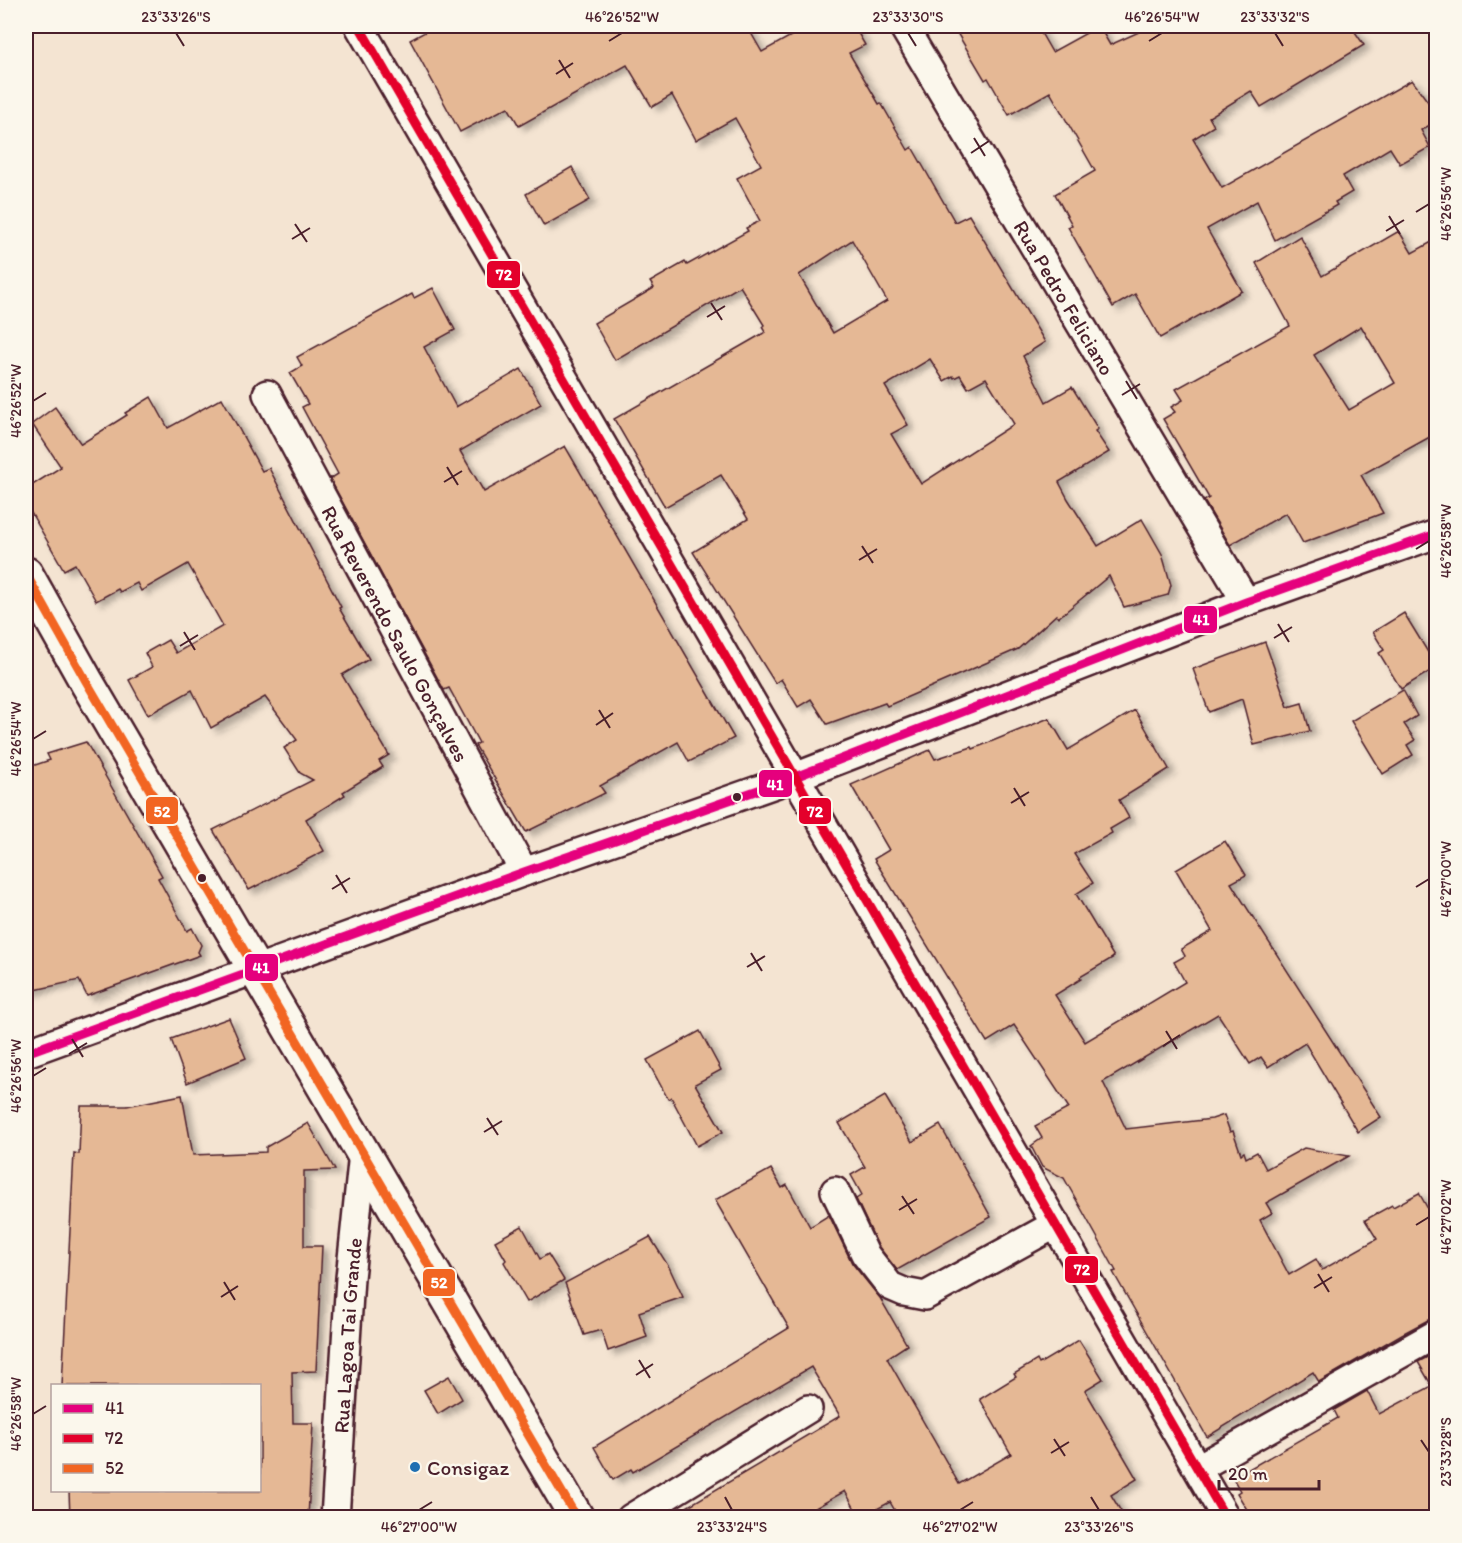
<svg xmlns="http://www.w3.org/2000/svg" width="1462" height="1543" font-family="Itim,sans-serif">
	<defs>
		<filter id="shadow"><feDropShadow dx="6" dy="4" stdDeviation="3" flood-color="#0004"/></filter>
	</defs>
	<rect width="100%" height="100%" fill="#f4e4d2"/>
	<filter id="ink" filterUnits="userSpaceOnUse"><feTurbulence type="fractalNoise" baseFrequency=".0167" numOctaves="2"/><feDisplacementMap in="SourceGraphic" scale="12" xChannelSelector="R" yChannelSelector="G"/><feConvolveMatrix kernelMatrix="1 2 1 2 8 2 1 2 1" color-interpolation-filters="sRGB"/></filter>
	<g filter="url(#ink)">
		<g fill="#e5b895" stroke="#4a1f2b" stroke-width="1.5" fill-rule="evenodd" filter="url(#shadow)">
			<path d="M436,26H747L762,52L809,26H854L865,45L849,53L879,104L881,103L908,150L912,147L955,222L969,215L1045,342L1023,356L1046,402L1072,387L1098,429L1095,431L1109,452L1059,482L1068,499L1098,546L1142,519L1162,554L1171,585L1168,595L1124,607L1109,576L1058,618L1056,615L1018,649L887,706L885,703L827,724L811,699L798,707L781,679L775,683L693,552L748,519L721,475L665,507L614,419L762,334L765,332L762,327L764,325L740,286L615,360L594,323L654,288L650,282L685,262L687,265L748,231L746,228L760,221L737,178L761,165L735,118L696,140L672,95L652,107L627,65L519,126L508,107L460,132L410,40ZM852,240L887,301L833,333L799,275ZM930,359L944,381L953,376L954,378L960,375L968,388L986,378L1014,424L921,484L891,434L908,425L885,386Z"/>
			<path d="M953,26H1037L1052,52L1099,26L1110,45L1152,26H1351L1364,45L1261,107L1251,91L1209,117L1214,126L1193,139L1222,188L1412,80L1437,114V121L1421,130L1430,147L1400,164L1390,148L1343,176L1352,192L1335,202L1337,205L1275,240L1257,201L1207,229L1242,291L1160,338L1135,294L1113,307L1068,227L1072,225L1055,194L1095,171L1050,92L1009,115L988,78L985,80Z"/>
			<path d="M572,167L590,200L544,226L526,194Z"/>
			<path d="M1399,231L1412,253L1437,239V433L1361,475L1383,513L1303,543L1286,513L1230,545L1204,501L1209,498L1163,419L1175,412L1171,407L1183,400L1176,389L1290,326L1256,263L1300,236L1322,276ZM1361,326L1395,383L1349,410L1314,355Z"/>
			<path d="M433,288L455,330L424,347L456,407L521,369L541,404L460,451L484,492L565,446L734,738L689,762L678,742L600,786L605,793L526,832L475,745L479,743L449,688L444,690L330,479L338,474L302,407L308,404L290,373L302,366L297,357L412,294L414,298Z"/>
			<path d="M151,397L168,428L222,398L262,471L269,468L341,607L339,608L369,659L342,675L389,755L379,761L383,767L343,792L345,795L306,819L324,851L249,890L213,830L313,780L300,773L284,748L297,740L265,697L211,728L192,690L148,715L129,680L152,667L145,653L168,640L176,653L223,626L204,592L188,564L141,591L137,583L120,592L118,589L96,601L75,564L64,570L26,504V489L61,467L32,424L55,407L81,444L127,415L125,413Z"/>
			<path d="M1404,613L1437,667L1401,689L1379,653L1384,650L1373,632Z"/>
			<path d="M1265,642L1288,707L1302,703L1310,731L1254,745L1242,699L1209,712L1193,669Z"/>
			<path d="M1403,690L1417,716L1404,724L1415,740L1407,745L1413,755L1383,774L1351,721Z"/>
			<path d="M1135,710L1169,769L1119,800L1129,818L1110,829L1112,833L1074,854L1093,883L1076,894L1114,957L1080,977L1081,979L1055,995L1085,1042L1185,982L1174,962L1185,956L1181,949L1212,931L1176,870L1225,841L1246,875L1231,883L1381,1117L1358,1132L1305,1043L1268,1067L1261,1057L1250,1064L1218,1014L1103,1082L1126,1129L1212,1119L1224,1115L1230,1132L1233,1131L1241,1154L1244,1152L1246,1158L1257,1152L1266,1169L1304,1148L1349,1156L1266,1203L1272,1213L1260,1220L1289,1275L1316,1259L1322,1270L1377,1239L1365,1220L1392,1205L1393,1207L1419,1193L1437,1225V1318L1428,1320L1402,1334L1319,1382L1313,1372L1207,1437L1113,1272L1116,1271L1064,1178L1042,1167L1031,1146L1042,1138L1035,1126L1069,1108L1014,1025L987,1042L874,859L889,850L851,785L930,750L935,759L972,747L973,749L1049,718L1068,750Z"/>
			<path d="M86,742L162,876L158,878L187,931L192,928L201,945L198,952L200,955L87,996L79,980L26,992V768L50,760L47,754Z"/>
			<path d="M229,1018L246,1058L187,1083L171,1039Z"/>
			<path d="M700,1031L721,1070L695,1084L723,1132L697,1146L671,1097L668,1099L647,1060Z"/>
			<path d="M182,1095L193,1155L266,1152V1147L308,1123L335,1170L304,1171V1246H322L316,1371L292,1372L293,1423H313L308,1518H70L69,1491H260V1386H62L74,1153L79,1154L81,1106H127Z"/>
			<path d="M885,1096L912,1142L940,1125L991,1217L897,1270L878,1246L856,1199L862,1195L851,1175L865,1167L839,1123Z"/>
			<path d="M771,1169L782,1188L787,1185L810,1227L829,1215L852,1263L880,1298L907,1345L887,1358L959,1484L1011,1454L980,1399L1016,1377L1014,1374L1037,1360L1039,1364L1079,1340L1103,1379L1085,1390L1137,1479L1111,1495L1125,1518H899L890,1502L860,1518L845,1491L798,1518H668L840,1416L811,1367L633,1472L631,1469L613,1480L594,1447L789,1328L715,1200Z"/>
			<path d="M522,1226L540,1259L548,1254L564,1280L527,1302L504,1262L506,1260L495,1241Z"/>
			<path d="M650,1237L669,1267L683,1297L639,1312L647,1337L608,1351L601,1330L584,1335L565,1283Z"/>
			<path d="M1437,1352V1518H1252L1237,1493L1240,1491L1233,1478L1338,1418L1334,1410L1367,1391L1379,1414L1432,1386L1418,1362Z"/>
			<path d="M449,1376L462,1399L438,1414L424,1390Z"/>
		</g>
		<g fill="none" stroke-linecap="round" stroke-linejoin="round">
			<defs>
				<g id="minor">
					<path d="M359,26L1226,1518"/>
					<path id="s1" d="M903,26L1246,602"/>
					<path id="s2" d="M267,394L524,872"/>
					<path d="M26,1053L524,872L795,777L1246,602L1436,534"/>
					<path d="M835,1191L865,1254L890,1286L904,1292L925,1296L1056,1224"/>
					<path d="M1198,1468L1436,1334"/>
					<path id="s3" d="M335,1518L350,1278L363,1153"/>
					<path d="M631,1518L808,1409"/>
				</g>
				<path id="secondary" d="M26,574L86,681L577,1518"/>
			</defs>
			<use href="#minor" stroke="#4a1f2b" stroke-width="32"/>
			<use href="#secondary" stroke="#4a1f2b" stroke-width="38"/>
			<use href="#minor" stroke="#fbf7ec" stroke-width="27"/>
			<use href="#secondary" stroke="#fbf7ec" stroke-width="33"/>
			<defs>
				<path id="bus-1" d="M26,1053L524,872L795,777L1246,602L1436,534"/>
				<path id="bus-2" d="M359,26L1226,1518"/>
				<path id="bus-3" d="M26,574L86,681L577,1518"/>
			</defs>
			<use href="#bus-1" stroke="#fbf7ec" stroke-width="14"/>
			<use href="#bus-2" stroke="#fbf7ec" stroke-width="14"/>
			<use href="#bus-3" stroke="#fbf7ec" stroke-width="14"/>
			<use href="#bus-1" stroke="#e5007d" stroke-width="9"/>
			<use href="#bus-2" stroke="#e4002b" stroke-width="9"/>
			<use href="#bus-3" stroke="#f26522" stroke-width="9"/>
		</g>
	</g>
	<path fill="none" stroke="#4a1f2b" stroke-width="2" d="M176,33L184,46M908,33L916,46M1275,33L1283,46M609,41L622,33M1149,41L1162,33M559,60L570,78M556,74L573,63M974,138L985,156M971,153L989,141M1416,212L1429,204M1389,216L1400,234M295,224L307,242M1386,231L1404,220M292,239L310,228M711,303L722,320M707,317L725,306M1126,381L1137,399M1122,395L1140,384M33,401L46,393M447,467L458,485M444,482L462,471M862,546L873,563M1416,549L1429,541M859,560L877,549M1278,624L1289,642M184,632L195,650M1274,638L1292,627M180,646L198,635M599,710L610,728M596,725L613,713M33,739L46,731M1014,788L1025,806M1011,803L1029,792M336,875L347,893M1416,887L1429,879M332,889L350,878M751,953L762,971M747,967L765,956M1166,1031L1177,1049M72,1039L83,1057M1163,1046L1180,1035M69,1054L87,1043M33,1076L46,1068M487,1118L498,1135M484,1132L502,1121M902,1196L914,1214M899,1210L917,1199M1416,1225L1429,1217M1318,1274L1329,1292M224,1282L235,1300M1314,1288L1332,1277M221,1297L238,1286M639,1360L650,1378M636,1375L653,1364M33,1414L46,1406M1054,1439L1065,1456M1421,1440L1429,1452M1051,1453L1069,1442M725,1497L732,1510M1091,1497L1099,1510M419,1510L432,1502M960,1510L973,1502"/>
	<g fill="#4a1f2b" stroke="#fbf7ec" stroke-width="2">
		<circle cx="737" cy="797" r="5"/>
		<circle cx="202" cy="878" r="5"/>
	</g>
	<circle fill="#1f6fb2" stroke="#fbf7ec" stroke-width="2" cx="415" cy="1467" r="6"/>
	<g text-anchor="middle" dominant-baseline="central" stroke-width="5" stroke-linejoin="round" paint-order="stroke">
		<g font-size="21" fill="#4a1f2b" stroke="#fbf7ec">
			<text stroke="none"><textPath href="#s1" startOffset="316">Rua Pedro Feliciano</textPath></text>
			<text stroke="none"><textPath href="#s2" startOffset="272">Rua Reverendo Saulo Gonçalves</textPath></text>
			<text stroke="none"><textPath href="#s3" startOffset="183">Rua Lagoa Tai Grande</textPath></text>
		</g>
		<g font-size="21" fill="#4a1f2b" stroke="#fbf7ec" text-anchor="start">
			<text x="427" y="1467">Consigaz</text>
		</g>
	</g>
	<g stroke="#fbf7ec" stroke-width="2">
		<rect x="486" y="260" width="35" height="29" rx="6" fill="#e4002b"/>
		<rect x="1183" y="605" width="35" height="29" rx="6" fill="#e5007d"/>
		<rect x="758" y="769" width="35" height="29" rx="6" fill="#e5007d"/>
		<rect x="145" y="796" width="34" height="29" rx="6" fill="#f26522"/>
		<rect x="798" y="797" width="34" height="28" rx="6" fill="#e4002b"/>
		<rect x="244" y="953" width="35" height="29" rx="6" fill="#e5007d"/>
		<rect x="1064" y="1255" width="35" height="29" rx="6" fill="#e4002b"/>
		<rect x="422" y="1268" width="34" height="29" rx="6" fill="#f26522"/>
	</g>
	<g font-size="16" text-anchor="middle" font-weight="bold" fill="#fff">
		<text x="504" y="280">72</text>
		<text x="1201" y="625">41</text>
		<text x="775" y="790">41</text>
		<text x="162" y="817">52</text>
		<text x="815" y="817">72</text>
		<text x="261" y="973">41</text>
		<text x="1082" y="1275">72</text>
		<text x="439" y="1288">52</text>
	</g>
	<rect width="1462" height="1543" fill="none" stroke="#fbf7ec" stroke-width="66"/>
	<rect x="51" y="1384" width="210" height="108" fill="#fbf7ec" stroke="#b4a19f" stroke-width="1.5"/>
	<rect x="63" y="1404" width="30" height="9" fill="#e5007d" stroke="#b4a19f" stroke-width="1.5"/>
	<text x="105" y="1414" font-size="18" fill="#4a1f2b">41</text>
	<rect x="63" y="1434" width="30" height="9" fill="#e4002b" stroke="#b4a19f" stroke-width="1.5"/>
	<text x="105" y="1444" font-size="18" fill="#4a1f2b">72</text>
	<rect x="63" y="1464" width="30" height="9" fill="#f26522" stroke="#b4a19f" stroke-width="1.5"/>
	<text x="105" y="1474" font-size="18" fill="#4a1f2b">52</text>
	<path d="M1219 1480v9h100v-9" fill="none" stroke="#4a1f2b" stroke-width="3"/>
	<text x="1228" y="1480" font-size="18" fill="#4a1f2b" stroke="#fbf7ec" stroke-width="4.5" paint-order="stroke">20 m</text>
	<rect x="33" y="33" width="1396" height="1477" fill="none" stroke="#4a1f2b" stroke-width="2"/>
	<g font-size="15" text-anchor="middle" fill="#4a1f2b">
		<text x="176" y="22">23°33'26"S</text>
		<text x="622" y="22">46°26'52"W</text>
		<text x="908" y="22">23°33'30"S</text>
		<text x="1162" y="22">46°26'54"W</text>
		<text x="1275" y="22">23°33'32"S</text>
		<text transform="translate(1446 204) rotate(-90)" y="5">46°26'56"W</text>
		<text transform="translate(16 401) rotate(-90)" y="5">46°26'52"W</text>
		<text transform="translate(1446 541) rotate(-90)" y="5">46°26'58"W</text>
		<text transform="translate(16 739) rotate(-90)" y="5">46°26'54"W</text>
		<text transform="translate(1446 879) rotate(-90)" y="5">46°27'00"W</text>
		<text transform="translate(16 1076) rotate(-90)" y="5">46°26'56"W</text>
		<text transform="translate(1446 1217) rotate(-90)" y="5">46°27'02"W</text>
		<text transform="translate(16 1414) rotate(-90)" y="5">46°26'58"W</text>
		<text transform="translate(1446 1452) rotate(-90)" y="5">23°33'28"S</text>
		<text x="419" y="1532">46°27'00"W</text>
		<text x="732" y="1532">23°33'24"S</text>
		<text x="960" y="1532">46°27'02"W</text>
		<text x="1099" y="1532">23°33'26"S</text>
	</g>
</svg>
